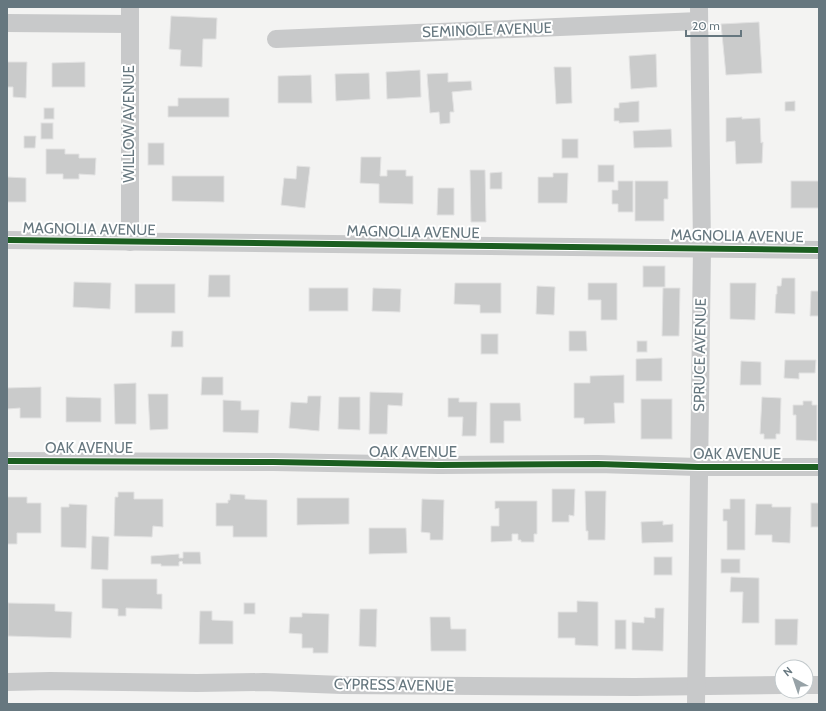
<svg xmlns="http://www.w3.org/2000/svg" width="826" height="711" font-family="Cabin,sans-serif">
	<rect width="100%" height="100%" fill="#f3f3f2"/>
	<g fill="#cacbcb" stroke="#e2e2e2">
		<path d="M171,16L217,18L216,39H203L202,67L180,66L181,50L169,49Z"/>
		<path d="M759,22L762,73L726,75L721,24Z"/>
		<path d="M656,54L657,87L631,89L629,56Z"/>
		<path d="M7,62H27L26,98L13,97V87H7Z"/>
		<path d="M85,62V87H52V63Z"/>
		<path d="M554,67H571L572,103L556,104Z"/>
		<path d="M420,70L421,97L387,99L386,72Z"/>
		<path d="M369,73L370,99L336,101L335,74Z"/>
		<path d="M448,73V82L471,81L472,90L452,92L454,112H450V123L440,124L439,112L430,113L427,74Z"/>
		<path d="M311,75L312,103H278V76Z"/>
		<path d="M178,98H229V117H168V106H178Z"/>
		<path d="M639,101V122L619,123V121H614V108H619V103Z"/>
		<path d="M795,101V111H785V102Z"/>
		<rect x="44" y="108" width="10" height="11"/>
		<path d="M742,117V119L760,118L761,143L763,142L762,163L736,164L735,141L726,142V118Z"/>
		<rect x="41" y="123" width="12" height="16"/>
		<path d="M671,129L672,147L634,148L633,131Z"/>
		<path d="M24,136H36L35,148H24Z"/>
		<rect x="562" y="139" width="16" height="19"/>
		<rect x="148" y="143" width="16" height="22"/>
		<path d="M46,149H65V154H79V158H96L95,175L79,174V179H63V174H46Z"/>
		<path d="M361,157H381L380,176H387V170H406V176H413V204L379,203V184L360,183Z"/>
		<rect x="598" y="165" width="16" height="17"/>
		<path d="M297,166L310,167L305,208L281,205L284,178L296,179Z"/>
		<path d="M470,170H485L486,222H471Z"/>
		<path d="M502,172V189H490V173Z"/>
		<path d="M553,173H568L567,203H538V177H553Z"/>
		<path d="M172,176H224V202L172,201Z"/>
		<path d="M7,177L26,178V202H7Z"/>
		<path d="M618,181H633V212H618V204H612V190H618Z"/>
		<path d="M635,181H668V199H664V221H635Z"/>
		<rect x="791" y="181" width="28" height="27"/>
		<path d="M438,188H454V215H437Z"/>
		<rect x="643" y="266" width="22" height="21"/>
		<path d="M209,275H230V297H208Z"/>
		<path d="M782,278H795V314L775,313L776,294H777V286H781Z"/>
		<path d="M74,282L111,283L110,309L73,307Z"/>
		<path d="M455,283H501V313H480V305L454,304Z"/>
		<path d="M588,283H617V320H601V300H588Z"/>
		<path d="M730,283H756L755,320L730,319Z"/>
		<rect x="135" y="284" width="40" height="29"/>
		<path d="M537,286L555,287L554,315L536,314Z"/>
		<rect x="309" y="288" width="39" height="23"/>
		<path d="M373,288L401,289L400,312L372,311Z"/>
		<path d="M663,288H680L679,336H662Z"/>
		<path d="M811,291H819V316H810Z"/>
		<path d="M172,331H183V347H171Z"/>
		<path d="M569,331H586L587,351H569Z"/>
		<rect x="481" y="334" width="17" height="20"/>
		<rect x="637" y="341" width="10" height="11"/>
		<path d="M662,358V381H636V359Z"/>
		<path d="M785,360H816L815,373H799V379L784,378Z"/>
		<path d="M741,361L761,362V385H740Z"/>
		<path d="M624,375V403H614L615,423L584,424V418H574V383H590V376Z"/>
		<path d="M202,377H223V395H201Z"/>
		<path d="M136,383V424H115L114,384Z"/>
		<path d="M41,387V418H20V408L7,409V388Z"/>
		<path d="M370,392L403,393L402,406L388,405L387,434H369Z"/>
		<path d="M148,394H168V429L150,430Z"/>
		<path d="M308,396H321L319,431L289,428L291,402L307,403Z"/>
		<path d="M66,397L101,398V422H66Z"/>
		<path d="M339,397H360V430L338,429Z"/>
		<path d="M762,397L781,398L780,434H776V439H764V434H760Z"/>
		<path d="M448,398H459V402H477L476,436H462L463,417H448Z"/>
		<rect x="641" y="399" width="31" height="40"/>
		<path d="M223,400L241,401V410H259L258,433L223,432Z"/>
		<path d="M803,401H812V405H817V441L796,440V415H793V405H803Z"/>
		<path d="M490,403H520L521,421H504V443H490Z"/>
		<path d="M552,489H575L574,516L569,515V522H552Z"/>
		<path d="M585,491H606L605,540H588V531H586Z"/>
		<path d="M118,492H134V499H163V527L153,526L152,537L114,536L115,497H118Z"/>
		<path d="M230,494L245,495V499L267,500V537H233V526H216V503H228V500H230Z"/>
		<path d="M7,497H27V503H41V533H17V544H7Z"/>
		<path d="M297,498H349V524L297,525Z"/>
		<path d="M422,499L444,500L443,540H430V533L421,532Z"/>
		<path d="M730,499H745V550H727V521H723V509H730Z"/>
		<path d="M495,501H537V534H534V542H521V540H518V534H512V541L491,542V526H499V508L495,509Z"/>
		<rect x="811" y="503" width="8" height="24"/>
		<path d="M69,504L87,505L86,548L61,547V507H69Z"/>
		<path d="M756,504H772V507H791L790,543L772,542V535H755Z"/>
		<path d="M663,521V525L673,524V542L642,543L641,522Z"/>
		<path d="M369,528H406L407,553L369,554Z"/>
		<path d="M92,536L109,537L108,570L91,569Z"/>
		<path d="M183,552H200L201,564H183L182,561L179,562V566H161V564H151V556L179,554V558H183Z"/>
		<rect x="654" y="557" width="18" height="18"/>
		<rect x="721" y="559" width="19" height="14"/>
		<path d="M731,577L759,578V623H742L743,592H730Z"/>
		<path d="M102,579H157V594H162V609L126,608V616H118V609L102,608Z"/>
		<path d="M577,601L598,602V646L575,645V638H558V612H577Z"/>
		<path d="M8,603L55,604V611L72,612L71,638L8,636Z"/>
		<rect x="244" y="603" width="11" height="11"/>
		<path d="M655,608H664L663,651L632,650V622L644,623V617L655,618Z"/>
		<path d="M360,609H377L376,647L359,646Z"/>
		<path d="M200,611H212V620L233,621V644H199Z"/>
		<path d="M302,613L329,614L328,653H313V648H302V634L289,633L290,617H302Z"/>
		<path d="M430,617H450L451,629H466V651H431Z"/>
		<path d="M775,619H798L797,645H775Z"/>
		<rect x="615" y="620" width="11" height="29"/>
	</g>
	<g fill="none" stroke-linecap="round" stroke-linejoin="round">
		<g stroke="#c8c9ca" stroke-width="18">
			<path d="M7,23L130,24"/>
			<path d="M276,39L699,21"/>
			<path d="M7,240L819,250"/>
			<path d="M130,242V7"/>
			<path d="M7,461L273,462L439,465L598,464L698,467H819"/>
			<path d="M7,682L50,681L197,683L264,682L342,685L635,687L782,685"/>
			<path d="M806,685H819"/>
			<path d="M696,704L702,248L699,7"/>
		</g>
		<defs>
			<g id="cycleway">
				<path d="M7,240L819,250"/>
				<path d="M7,461L273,462L439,465L598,464L698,467H819"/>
			</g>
		</defs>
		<use href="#cycleway" stroke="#fff" stroke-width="8"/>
		<use href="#cycleway" stroke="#1b5e20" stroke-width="6"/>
	</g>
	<g text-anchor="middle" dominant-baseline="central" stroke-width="4" stroke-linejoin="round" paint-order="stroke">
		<g font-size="15" fill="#66777f" stroke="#fff">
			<text transform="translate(487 30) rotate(-2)">SEMINOLE AVENUE</text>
			<text transform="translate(129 124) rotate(-90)">WILLOW AVENUE</text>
			<text transform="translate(89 229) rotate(1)">MAGNOLIA AVENUE</text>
			<text transform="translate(413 232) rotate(1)">MAGNOLIA AVENUE</text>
			<text transform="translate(737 236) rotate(1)">MAGNOLIA AVENUE</text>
			<text transform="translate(700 355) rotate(-89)">SPRUCE AVENUE</text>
			<text x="89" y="448">OAK AVENUE</text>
			<text x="413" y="452">OAK AVENUE</text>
			<text x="737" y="454">OAK AVENUE</text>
			<text transform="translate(394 685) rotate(1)">CYPRESS AVENUE</text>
		</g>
	</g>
	<rect width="826" height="711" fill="none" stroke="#66777f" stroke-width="16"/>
	<g transform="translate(794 679) rotate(320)"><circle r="19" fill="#ffffff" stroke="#c2c9cc"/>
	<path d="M0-3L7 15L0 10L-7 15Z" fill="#97a2a7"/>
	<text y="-6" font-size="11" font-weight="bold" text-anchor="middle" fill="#66777f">N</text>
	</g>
	<path d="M686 30v6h55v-6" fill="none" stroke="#66777f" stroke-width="2"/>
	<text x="692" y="30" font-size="12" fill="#66777f" stroke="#ffffff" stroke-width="3" paint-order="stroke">20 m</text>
</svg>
